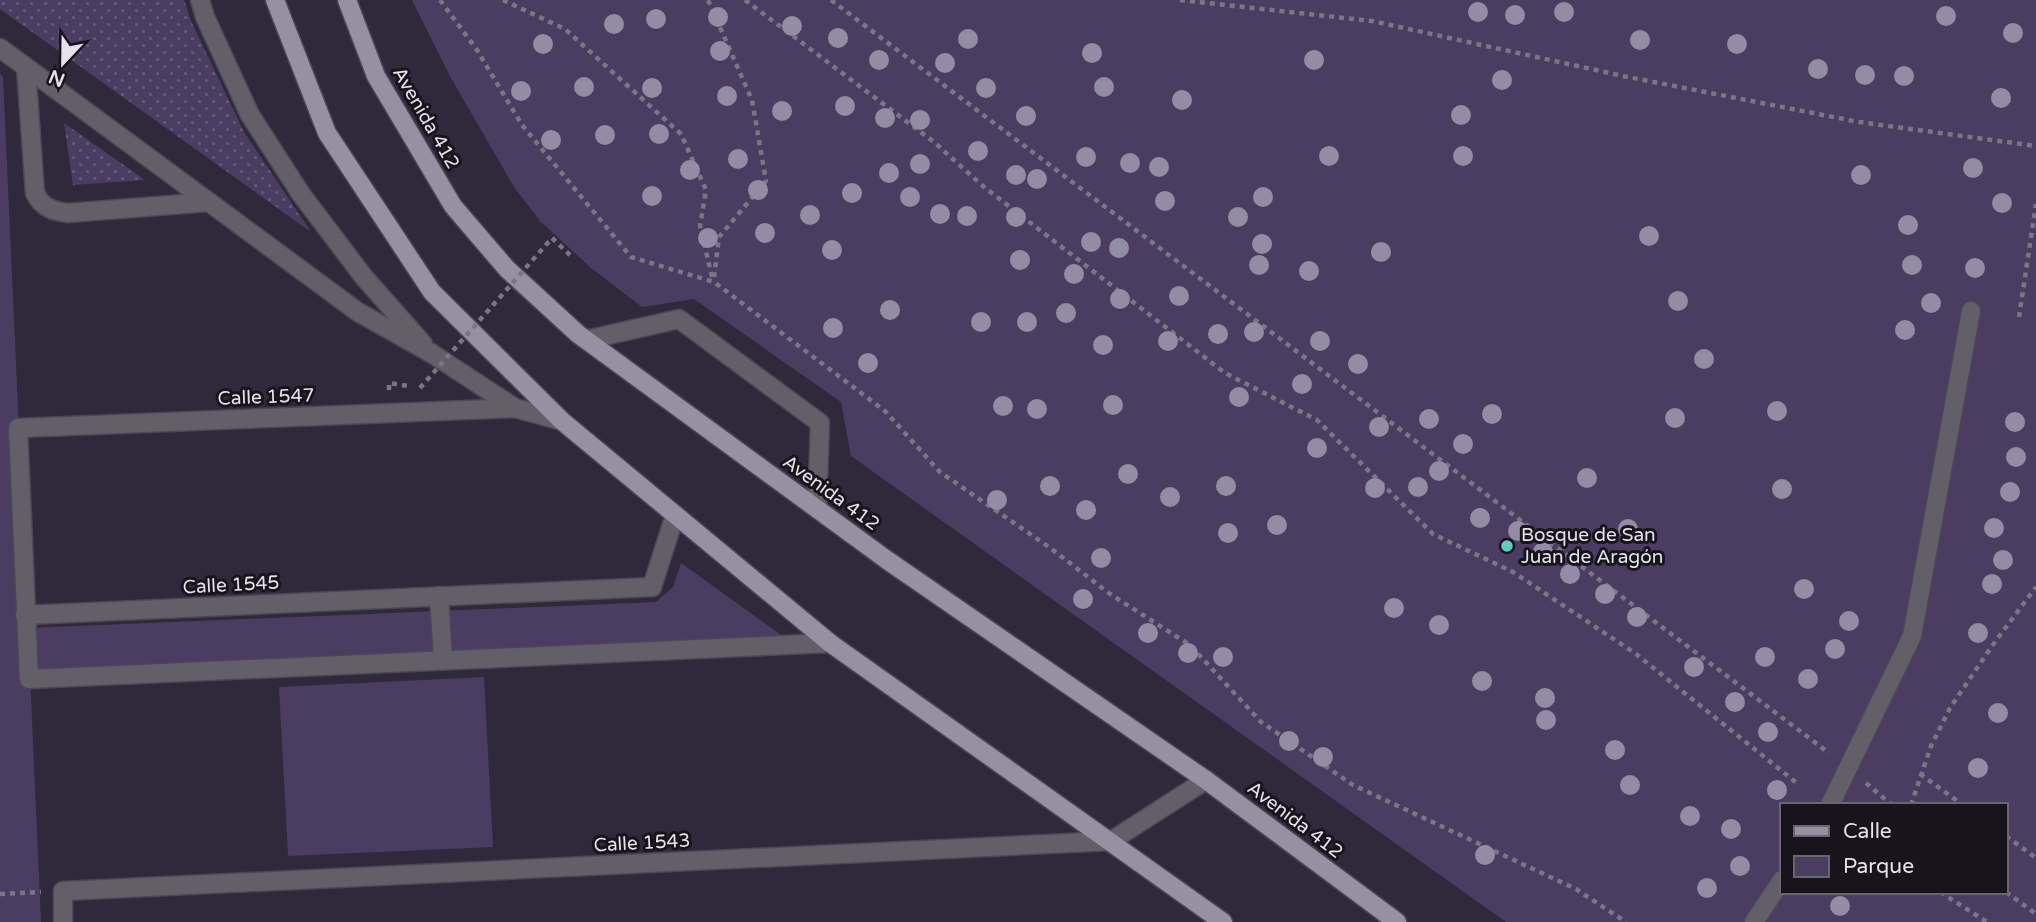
<svg xmlns="http://www.w3.org/2000/svg" width="2036" height="922" viewBox="0 0 2036 922" font-family="'Varela Round',sans-serif">
<defs>
<pattern id="grass-dots" width="8" height="8" patternUnits="userSpaceOnUse" patternTransform="scale(1.75)"><rect width="8" height="8" fill="#4b3d61"/><path d="M2 2h.1M6 6h.1" fill="none" stroke="#655978" stroke-width="1.8" stroke-linecap="round"/></pattern>
</defs>
<rect width="100%" height="100%" fill="#30293b"/>
<g fill="url(#grass-dots)">
<polygon points="0,0 184,0 191,21 244,132 311,232 0,9"/>
<polygon points="64,123 145,180 73,185"/>
</g>
<g fill="#4b3d61" fill-rule="evenodd">
<path d="M412 0H2036V922H1506L851 456 841 402 694 299 642 307 591 268 540 221 514 187 451 78ZM1782 805H2006V892H1782Z"/>
<polygon points="0,74 3,77 28,628 656,602 673,587 681,563 784,637 30,675 41,922 0,922"/>
<polygon points="484,677 493,847 288,856 279,687"/>
</g>
<g fill="none" stroke-linecap="round" stroke-linejoin="round">
<defs>
<g id="service">
<path d="M26 67 35 193C42 208 53 211 68 213L209 202"/>
<polyline points="586,340 679,319 820,423 817,509"/>
<polyline points="1830,805 1912,636 1971,311"/>
<polyline points="1754,922 1782,880"/>
</g>
<g id="minor">
<polyline points="515,408 18,428 29,679 830,643"/>
<polyline points="439,596 443,660"/>
<polyline points="25,615 652,587 675,515"/>
<polyline points="63,922 63,891 1111,841 1206,780"/>
</g>
<g id="tertiary">
<polyline points="200,0 205,17 250,115 301,194 363,276 423,344"/>
<polyline points="0,48 358,312 431,353 515,408 562,421"/>
</g>
<g id="primary">
<polyline points="275,0 327,133 432,292 562,421 830,643 1223,922"/>
<polyline points="347,0 376,76 453,206 507,269 578,334 887,560 1206,780 1397,922"/>
</g>
</defs>
<use href="#service" stroke="#4d4657" stroke-width="21"/>
<use href="#minor" stroke="#4d4657" stroke-width="21"/>
<use href="#tertiary" stroke="#4d4657" stroke-width="21"/>
<use href="#primary" stroke="#4d4657" stroke-width="21"/>
<g stroke="#7b7585" stroke-width="4.5" stroke-dasharray="5 5" stroke-linecap="butt">
<polyline points="440,0 477,50 522,125 631,257 714,282 885,411 940,472 1049,547 1110,594 1190,645 1261,722 1353,785 1576,889 1626,922"/>
<polyline points="503,0 565,29 681,134 706,190 700,226 713,281"/>
<polyline points="708,0 752,100 766,181 719,237 714,278"/>
<polyline points="745,0 934,142 984,187 1225,373 1317,420 1433,534 1513,572 1636,654 1798,784"/>
<polyline points="831,0 1829,753"/>
<polyline points="1180,0 1372,21 1623,76 1859,122 2036,146"/>
<polyline points="552,238 570,255"/>
<polyline points="2019,317 2036,204"/>
<polyline points="389,390 389,383 409,386"/>
<polyline points="1920,774 1963,805"/>
<polyline points="1866,783 1892,805"/>
<polyline points="1911,805 1931,746 1950,708 1992,646 2036,587"/>
<polyline points="2006,836 2036,858"/>
<polyline points="1940,892 1987,922"/>
<polyline points="2006,892 2036,914"/>
<polyline points="0,894 41,892"/>
</g>
<use href="#service" stroke="#625f68" stroke-width="18"/>
<use href="#minor" stroke="#625f68" stroke-width="18"/>
<use href="#tertiary" stroke="#625f68" stroke-width="18"/>
<use href="#primary" stroke="#9690a3" stroke-width="18"/>
<polyline stroke="#7b7585" stroke-width="4.5" stroke-dasharray="5 5" stroke-linecap="butt" points="420,388 552,238"/>
</g>
<g fill="#948ba5">
<circle cx="1478" cy="12" r="10"/>
<circle cx="1564" cy="12" r="10"/>
<circle cx="1515" cy="15" r="10"/>
<circle cx="1946" cy="16" r="10"/>
<circle cx="718" cy="17" r="10"/>
<circle cx="656" cy="19" r="10"/>
<circle cx="614" cy="24" r="10"/>
<circle cx="792" cy="26" r="10"/>
<circle cx="2013" cy="33" r="10"/>
<circle cx="838" cy="38" r="10"/>
<circle cx="968" cy="39" r="10"/>
<circle cx="1640" cy="40" r="10"/>
<circle cx="543" cy="44" r="10"/>
<circle cx="1737" cy="44" r="10"/>
<circle cx="720" cy="51" r="10"/>
<circle cx="1092" cy="53" r="10"/>
<circle cx="879" cy="60" r="10"/>
<circle cx="1314" cy="60" r="10"/>
<circle cx="945" cy="63" r="10"/>
<circle cx="1818" cy="69" r="10"/>
<circle cx="1865" cy="75" r="10"/>
<circle cx="1904" cy="76" r="10"/>
<circle cx="1502" cy="80" r="10"/>
<circle cx="584" cy="87" r="10"/>
<circle cx="1104" cy="87" r="10"/>
<circle cx="652" cy="88" r="10"/>
<circle cx="986" cy="88" r="10"/>
<circle cx="521" cy="91" r="10"/>
<circle cx="727" cy="96" r="10"/>
<circle cx="2001" cy="98" r="10"/>
<circle cx="1182" cy="100" r="10"/>
<circle cx="845" cy="106" r="10"/>
<circle cx="782" cy="111" r="10"/>
<circle cx="1461" cy="115" r="10"/>
<circle cx="1026" cy="116" r="10"/>
<circle cx="885" cy="118" r="10"/>
<circle cx="920" cy="120" r="10"/>
<circle cx="659" cy="134" r="10"/>
<circle cx="605" cy="135" r="10"/>
<circle cx="551" cy="140" r="10"/>
<circle cx="978" cy="151" r="10"/>
<circle cx="1329" cy="156" r="10"/>
<circle cx="1463" cy="156" r="10"/>
<circle cx="1086" cy="157" r="10"/>
<circle cx="738" cy="159" r="10"/>
<circle cx="1130" cy="163" r="10"/>
<circle cx="920" cy="164" r="10"/>
<circle cx="1159" cy="167" r="10"/>
<circle cx="1973" cy="168" r="10"/>
<circle cx="690" cy="170" r="10"/>
<circle cx="889" cy="173" r="10"/>
<circle cx="1016" cy="175" r="10"/>
<circle cx="1861" cy="175" r="10"/>
<circle cx="1037" cy="179" r="10"/>
<circle cx="758" cy="190" r="10"/>
<circle cx="852" cy="193" r="10"/>
<circle cx="652" cy="196" r="10"/>
<circle cx="910" cy="197" r="10"/>
<circle cx="1263" cy="197" r="10"/>
<circle cx="1165" cy="201" r="10"/>
<circle cx="2002" cy="203" r="10"/>
<circle cx="940" cy="214" r="10"/>
<circle cx="810" cy="215" r="10"/>
<circle cx="967" cy="216" r="10"/>
<circle cx="1016" cy="217" r="10"/>
<circle cx="1238" cy="217" r="10"/>
<circle cx="1908" cy="225" r="10"/>
<circle cx="765" cy="233" r="10"/>
<circle cx="1649" cy="236" r="10"/>
<circle cx="708" cy="238" r="10"/>
<circle cx="1091" cy="242" r="10"/>
<circle cx="1262" cy="244" r="10"/>
<circle cx="1119" cy="248" r="10"/>
<circle cx="832" cy="250" r="10"/>
<circle cx="1381" cy="252" r="10"/>
<circle cx="1020" cy="260" r="10"/>
<circle cx="1259" cy="265" r="10"/>
<circle cx="1912" cy="265" r="10"/>
<circle cx="1975" cy="268" r="10"/>
<circle cx="1309" cy="271" r="10"/>
<circle cx="1074" cy="274" r="10"/>
<circle cx="1179" cy="296" r="10"/>
<circle cx="1120" cy="299" r="10"/>
<circle cx="1678" cy="301" r="10"/>
<circle cx="1931" cy="303" r="10"/>
<circle cx="890" cy="310" r="10"/>
<circle cx="1066" cy="313" r="10"/>
<circle cx="981" cy="322" r="10"/>
<circle cx="1027" cy="322" r="10"/>
<circle cx="833" cy="328" r="10"/>
<circle cx="1905" cy="330" r="10"/>
<circle cx="1254" cy="332" r="10"/>
<circle cx="1218" cy="334" r="10"/>
<circle cx="1168" cy="341" r="10"/>
<circle cx="1320" cy="341" r="10"/>
<circle cx="1103" cy="345" r="10"/>
<circle cx="1704" cy="359" r="10"/>
<circle cx="868" cy="363" r="10"/>
<circle cx="1358" cy="364" r="10"/>
<circle cx="1302" cy="384" r="10"/>
<circle cx="1239" cy="397" r="10"/>
<circle cx="1113" cy="405" r="10"/>
<circle cx="1003" cy="406" r="10"/>
<circle cx="1037" cy="409" r="10"/>
<circle cx="1777" cy="411" r="10"/>
<circle cx="1492" cy="414" r="10"/>
<circle cx="1675" cy="418" r="10"/>
<circle cx="1429" cy="419" r="10"/>
<circle cx="2015" cy="422" r="10"/>
<circle cx="1379" cy="427" r="10"/>
<circle cx="1463" cy="444" r="10"/>
<circle cx="1317" cy="448" r="10"/>
<circle cx="2016" cy="457" r="10"/>
<circle cx="1439" cy="471" r="10"/>
<circle cx="1128" cy="474" r="10"/>
<circle cx="1587" cy="478" r="10"/>
<circle cx="1050" cy="486" r="10"/>
<circle cx="1226" cy="486" r="10"/>
<circle cx="1418" cy="487" r="10"/>
<circle cx="1375" cy="488" r="10"/>
<circle cx="1782" cy="489" r="10"/>
<circle cx="2010" cy="492" r="10"/>
<circle cx="1170" cy="497" r="10"/>
<circle cx="997" cy="500" r="10"/>
<circle cx="1086" cy="510" r="10"/>
<circle cx="1480" cy="518" r="10"/>
<circle cx="1277" cy="525" r="10"/>
<circle cx="1994" cy="528" r="10"/>
<circle cx="1628" cy="529" r="10"/>
<circle cx="1518" cy="531" r="10"/>
<circle cx="1228" cy="533" r="10"/>
<circle cx="1543" cy="552" r="10"/>
<circle cx="1101" cy="558" r="10"/>
<circle cx="2003" cy="560" r="10"/>
<circle cx="1570" cy="574" r="10"/>
<circle cx="1992" cy="584" r="10"/>
<circle cx="1804" cy="589" r="10"/>
<circle cx="1605" cy="594" r="10"/>
<circle cx="1083" cy="599" r="10"/>
<circle cx="1394" cy="608" r="10"/>
<circle cx="1637" cy="617" r="10"/>
<circle cx="1849" cy="621" r="10"/>
<circle cx="1439" cy="625" r="10"/>
<circle cx="1148" cy="633" r="10"/>
<circle cx="1978" cy="633" r="10"/>
<circle cx="1835" cy="649" r="10"/>
<circle cx="1188" cy="653" r="10"/>
<circle cx="1223" cy="657" r="10"/>
<circle cx="1765" cy="657" r="10"/>
<circle cx="1694" cy="667" r="10"/>
<circle cx="1808" cy="679" r="10"/>
<circle cx="1482" cy="681" r="10"/>
<circle cx="1545" cy="698" r="10"/>
<circle cx="1735" cy="702" r="10"/>
<circle cx="1998" cy="713" r="10"/>
<circle cx="1546" cy="720" r="10"/>
<circle cx="1768" cy="732" r="10"/>
<circle cx="1289" cy="741" r="10"/>
<circle cx="1615" cy="750" r="10"/>
<circle cx="1323" cy="757" r="10"/>
<circle cx="1978" cy="768" r="10"/>
<circle cx="1630" cy="785" r="10"/>
<circle cx="1777" cy="790" r="10"/>
<circle cx="1690" cy="816" r="10"/>
<circle cx="1731" cy="829" r="10"/>
<circle cx="1485" cy="855" r="10"/>
<circle cx="1740" cy="866" r="10"/>
<circle cx="1707" cy="888" r="10"/>
<circle cx="1840" cy="906" r="10"/>
</g>
<circle fill="#5ccebb" stroke="#17141c" stroke-width="2.5" cx="1507" cy="546" r="7"/>
<g text-anchor="middle" dominant-baseline="central" stroke-width="6" stroke-linejoin="round" paint-order="stroke">
<g font-size="19" fill="#e5e1ed" stroke="#17141c">
<text transform="translate(426 118) rotate(60)">Avenida 412</text>
<text transform="translate(266 397) rotate(-2)">Calle 1547</text>
<text transform="translate(831 493) rotate(36)">Avenida 412</text>
<text transform="translate(231 585) rotate(-3)">Calle 1545</text>
<text transform="translate(1295 820) rotate(37)">Avenida 412</text>
<text transform="translate(642 843) rotate(-3)">Calle 1543</text>
</g>
<g font-size="19" fill="#e5e1ed" stroke="#17141c" text-anchor="start">
<text x="1521" y="535">Bosque de San<tspan x="1521" dy="22">Juan de Aragón</tspan></text>
</g>
</g>
<rect x="1780" y="803" width="228" height="91" fill="#17141c" stroke="#696670" stroke-width="2"/>
<rect x="1794" y="826" width="35" height="10" fill="#9690a3" stroke="#696670" stroke-width="2"/>
<text x="1843" y="838" font-size="21" fill="#e5e1ed">Calle</text>
<rect x="1794" y="856" width="35" height="21" fill="#4b3d61" stroke="#696670" stroke-width="2"/>
<text x="1843" y="873" font-size="21" fill="#e5e1ed">Parque</text>
<g transform="translate(63 63) rotate(202)" stroke="#17141c" stroke-width="5" paint-order="stroke">
<path d="M0-5L12 26L0 18L-12 26Z" fill="#e5e1ed"/>
<text y="-10" font-size="19" font-weight="bold" text-anchor="middle" fill="#e5e1ed">N</text>
</g>
</svg>
